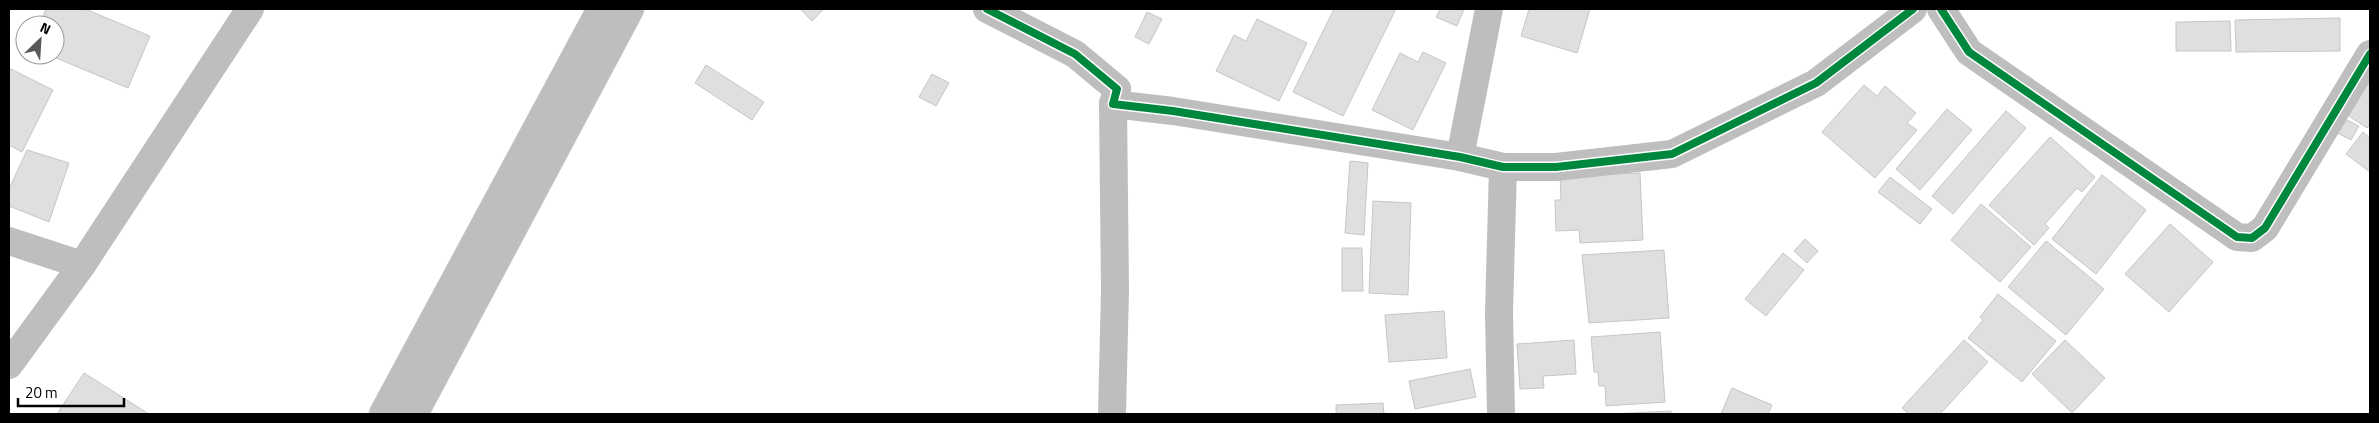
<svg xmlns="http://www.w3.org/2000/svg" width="2379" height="423" viewBox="0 0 2379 423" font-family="'Titillium Web',sans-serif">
<rect width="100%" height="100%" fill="#fff"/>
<g fill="#dfdfdf" stroke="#c6c6c6">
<polygon points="46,9 85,9 150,36 128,88 49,55 55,55 55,25 40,25"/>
<polygon points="800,9 824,9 812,21"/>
<polygon points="1334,9 1396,9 1343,116 1293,92"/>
<polygon points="1440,9 1464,9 1457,26 1436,17"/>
<polygon points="1529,9 1590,9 1577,53 1521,36"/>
<polygon points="1147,12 1162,19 1149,44 1135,37"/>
<polygon points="2340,18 2340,51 2236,52 2235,20"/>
<polygon points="1257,19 1307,43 1279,101 1216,71 1234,35 1246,41"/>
<polygon points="2230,21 2231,51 2176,51 2176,22"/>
<polygon points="1423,52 1446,63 1413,130 1372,110 1400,53 1418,62"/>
<polygon points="706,65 764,102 752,120 695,83"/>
<polygon points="9,68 53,90 22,152 9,145"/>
<polygon points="932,74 949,83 936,106 919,97"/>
<polygon points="2370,80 2370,124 2367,128 2346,114"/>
<polygon points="1864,85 1877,96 1885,86 1916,113 1907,123 1917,130 1875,178 1822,132"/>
<polygon points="1947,109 1972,130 1920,190 1896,169"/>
<polygon points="2006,111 2026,128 1953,214 1932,196"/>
<polygon points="2337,115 2359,126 2351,140 2330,129"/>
<polygon points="2363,132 2370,138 2370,172 2346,154"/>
<polygon points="2050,137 2095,177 2082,192 2077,188 2045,224 2049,228 2034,245 1989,205"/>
<polygon points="27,150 69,163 49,222 9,206 9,189"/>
<polygon points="1350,161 1368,163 1364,235 1345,233"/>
<polygon points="1640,173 1643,240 1580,243 1579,230 1556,231 1555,200 1561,200 1560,176"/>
<polygon points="2102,175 2146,210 2096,274 2052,239"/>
<polygon points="1890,177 1932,209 1920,224 1878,192"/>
<polygon points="1373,201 1411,203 1408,295 1369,293"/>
<polygon points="1981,204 2031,247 2000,282 1951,240"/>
<polygon points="2170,224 2213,262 2169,312 2125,274"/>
<polygon points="1805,239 1818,251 1807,263 1794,251"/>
<polygon points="2046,241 2104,289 2066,335 2008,287"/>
<polygon points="1342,248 1362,248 1363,291 1342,291"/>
<polygon points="1664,250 1669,318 1589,323 1582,255"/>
<polygon points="1783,253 1804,270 1766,316 1745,299"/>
<polygon points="1998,294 2056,341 2022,382 1968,338 1983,320 1980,317"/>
<polygon points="1444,311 1447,358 1389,362 1385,315"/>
<polygon points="1660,332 1665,402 1606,406 1605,386 1599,386 1598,372 1594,372 1591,337"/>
<polygon points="1574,340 1576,374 1543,376 1544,388 1520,389 1517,344"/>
<polygon points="1964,340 1988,362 1940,414 1909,414 1902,408"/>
<polygon points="2065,340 2105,378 2072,413 2032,374"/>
<polygon points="1470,369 1476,397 1415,409 1409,381"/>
<polygon points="84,373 149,414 57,414"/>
<polygon points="1732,388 1772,405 1768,414 1721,414"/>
<polygon points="1383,403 1384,414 1336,414 1336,405"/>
<polygon points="1671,411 1671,414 1611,414"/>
</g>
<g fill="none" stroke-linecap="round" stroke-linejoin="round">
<defs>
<g id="primary">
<polyline points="383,414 601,9"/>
<polyline points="414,414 630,9"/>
</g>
</defs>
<use href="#primary" stroke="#dbdbdb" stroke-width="29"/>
<g stroke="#bebebe" stroke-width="28">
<polyline points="987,9 1075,54 1117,89 1113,104 1173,111 1460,157 1503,167 1556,167 1672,154 1816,83 1913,9"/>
<polyline points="1941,9 1969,52 2237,237 2252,238 2265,228 2370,54"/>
<polyline points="1460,157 1489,9"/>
<polyline points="9,241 82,265"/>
<polyline points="9,365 82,265 250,9"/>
<polyline points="1112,414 1115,290 1113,104"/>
<polyline points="1501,414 1499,312 1503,167"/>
</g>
<use href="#primary" stroke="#bebebe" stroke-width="28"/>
<defs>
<g id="cycleway">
<polyline points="987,9 1075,54 1117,89 1113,104 1173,111 1460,157 1503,167 1556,167 1672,154 1816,83 1913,9"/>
<polyline points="1941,9 1969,52 2237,237 2252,238 2265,228 2370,54"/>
</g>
</defs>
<use href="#cycleway" stroke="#fff" stroke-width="11"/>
<use href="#cycleway" stroke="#00873e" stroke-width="8"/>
</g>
<rect width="2379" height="423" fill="none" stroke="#000000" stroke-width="20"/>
<g transform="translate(40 40) rotate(25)"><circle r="24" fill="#ffffff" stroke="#999999"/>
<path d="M0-4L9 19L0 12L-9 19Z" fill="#595959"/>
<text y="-8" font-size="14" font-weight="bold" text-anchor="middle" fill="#000000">N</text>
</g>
<path d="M18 398v8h106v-8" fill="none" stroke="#000000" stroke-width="2.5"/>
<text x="25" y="398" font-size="15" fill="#000000" stroke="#ffffff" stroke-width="4" paint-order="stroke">20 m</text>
</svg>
